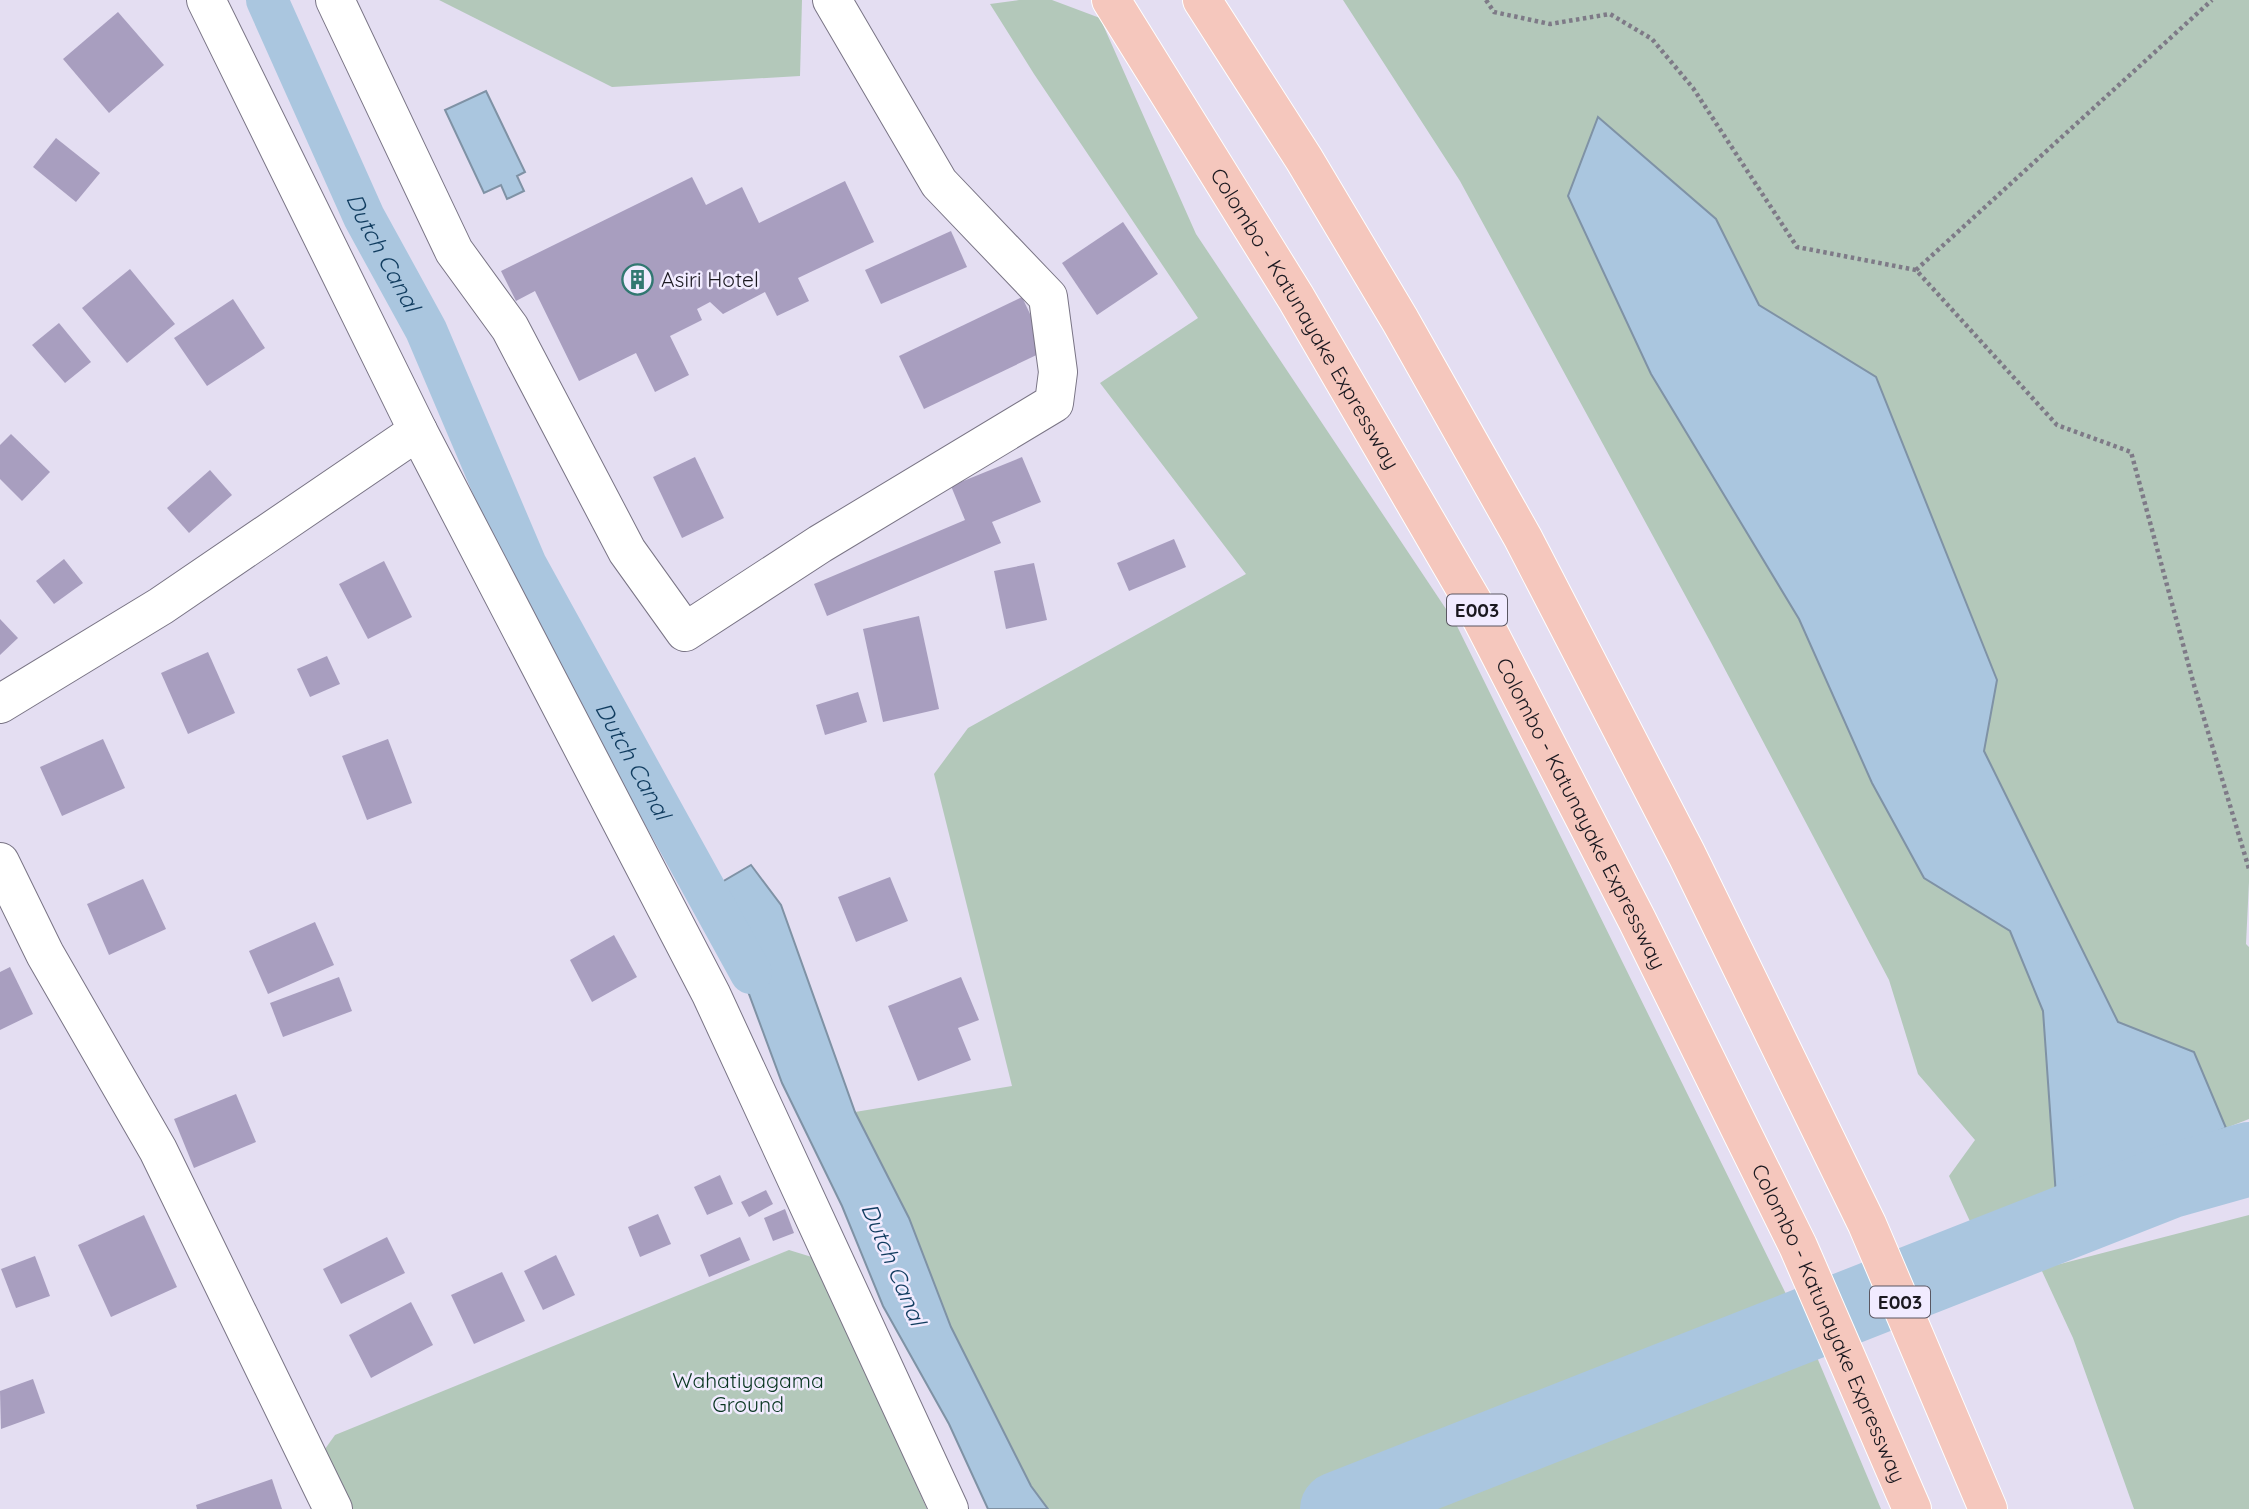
<svg xmlns="http://www.w3.org/2000/svg" width="2249" height="1509" viewBox="0 0 2249 1509" font-family="Quicksand,sans-serif">
<rect width="100%" height="100%" fill="#e4def2"/>
<g fill="#b3c8ba">
<polygon points="439,0 802,0 800,76 612,87"/>
<polygon points="1019,0 1052,0 1100,18 1196,234 1456,624 1816,1355 1881,1509 1048,1509 1031,1486 951,1327 909,1218 855,1112 1012,1086 934,774 968,728 1246,574 1100,383 1198,318 1034,74 990,4"/>
<polygon points="1343,0 2249,0 2249,882 2246,944 2249,947 2249,1119 2226,1128 2194,1052 2118,1022 1984,751 1997,679 1876,377 1759,305 1716,219 1799,619 1872,783 1924,878 2010,931 2043,1010 2056,1196 1974,1230 1949,1176 1975,1140 1918,1074 1889,980 1710,641 1460,181"/>
<polygon points="2249,1215 2249,1509 2134,1509 2073,1338 2041,1269"/>
<polygon points="789,1250 815,1258 927,1509 351,1509 333,1472 325,1449 335,1435"/>
</g>
<g fill="#aac6df" stroke="#7f92a5" stroke-width="2">
<polygon points="486,91 525,172 517,176 524,191 507,199 501,185 484,193 445,110"/>
<polygon points="1598,117 1716,219 1759,305 1876,377 1997,680 1984,751 2118,1022 2194,1052 2226,1128 2056,1196 2043,1011 2010,931 1924,878 1872,783 1799,619 1651,374 1568,196"/>
<polygon points="751,865 781,905 855,1112 909,1218 951,1327 1031,1486 1048,1509 988,1509 949,1424 883,1306 842,1206 782,1083 710,889"/>
</g>
<g fill="none" stroke-linecap="round" stroke-linejoin="round">
<path stroke="#aac6df" stroke-width="42" id="s1" d="M267 0 364 217 426 330 526 565 751 973"/>
<polyline stroke="#aac6df" stroke-width="74" points="1337,1509 2168,1182 2249,1159"/>
</g>
<g fill="#a89ebf">
<polygon points="118,12 164,65 109,113 63,59"/>
<polygon points="56,138 100,173 76,202 33,167"/>
<polygon points="692,177 706,205 742,187 759,223 845,181 874,242 798,278 809,301 777,316 765,292 723,314 710,302 697,309 702,320 670,336 689,375 655,392 636,353 579,381 535,291 516,301 501,271"/>
<polygon points="1123,222 1158,274 1097,315 1062,263"/>
<polygon points="951,231 967,267 881,304 865,270"/>
<polygon points="130,269 175,324 127,363 82,308"/>
<polygon points="1022,297 1047,350 924,409 899,356"/>
<polygon points="233,299 265,348 207,386 174,338"/>
<polygon points="59,323 91,362 65,383 32,345"/>
<polygon points="11,434 50,472 22,501 0,479 0,445"/>
<polygon points="695,457 724,518 682,538 653,477"/>
<polygon points="1022,457 1041,502 992,522 1001,543 827,616 814,584 965,520 951,486"/>
<polygon points="210,470 232,495 189,533 167,508"/>
<polygon points="1174,539 1186,567 1129,591 1117,563"/>
<polygon points="64,559 83,583 54,604 36,581"/>
<polygon points="384,561 412,617 368,639 339,584"/>
<polygon points="1034,563 1047,620 1006,629 994,571"/>
<polygon points="919,616 939,709 883,722 863,629"/>
<polygon points="0,619 18,638 0,655"/>
<polygon points="208,652 235,713 188,734 161,673"/>
<polygon points="327,656 340,684 310,697 297,669"/>
<polygon points="858,692 867,722 825,735 816,705"/>
<polygon points="103,739 125,788 62,816 40,767"/>
<polygon points="388,739 412,803 367,820 342,756"/>
<polygon points="890,877 908,921 856,942 838,897"/>
<polygon points="143,879 166,929 109,955 87,904"/>
<polygon points="315,922 334,965 268,994 249,951"/>
<polygon points="614,935 637,977 592,1002 570,960"/>
<polygon points="10,967 33,1014 0,1030 0,972"/>
<polygon points="339,977 352,1011 283,1037 270,1003"/>
<polygon points="961,977 979,1020 958,1028 971,1060 918,1081 888,1006"/>
<polygon points="236,1094 256,1142 194,1168 174,1119"/>
<polygon points="720,1175 733,1204 707,1215 694,1187"/>
<polygon points="766,1190 773,1204 749,1217 741,1202"/>
<polygon points="785,1209 794,1233 773,1241 764,1218"/>
<polygon points="658,1214 671,1244 640,1257 628,1227"/>
<polygon points="144,1215 177,1287 111,1317 78,1245"/>
<polygon points="387,1237 405,1273 341,1304 323,1269"/>
<polygon points="740,1237 750,1260 709,1277 700,1255"/>
<polygon points="556,1255 575,1295 543,1310 524,1271"/>
<polygon points="35,1256 50,1296 16,1308 1,1269"/>
<polygon points="502,1272 525,1321 474,1344 451,1295"/>
<polygon points="411,1302 433,1345 371,1378 349,1335"/>
<polygon points="33,1379 45,1413 1,1429 0,1391"/>
<polygon points="272,1479 282,1509 197,1509 196,1505"/>
</g>
<g fill="none" stroke-linecap="round" stroke-linejoin="round">
<defs>
<g id="minor">
<polyline points="206,0 418,431 711,994 949,1509"/>
<polyline points="335,0 454,251 510,328 627,551 685,632 820,544 1054,403 1058,372 1048,297 939,183 832,0"/>
<polyline points="0,704 161,606 418,431"/>
<polyline points="0,862 45,954 158,1150 333,1509"/>
</g>
<g id="highway">
<path id="s2" d="M1111 0 1296 298 1473 602 1637 920 1798 1246 1912 1509"/>
<polyline points="1202,0 1304,159 1400,320 1523,538 1687,855 1867,1224 1988,1509"/>
</g>
</defs>
<use href="#minor" stroke="#797485" stroke-width="40"/>
<use href="#highway" stroke="#fff" stroke-width="40"/>
<g stroke="#7e7a87" stroke-width="4.5" stroke-dasharray="3.5 3.5" stroke-linecap="butt">
<polyline points="1486,0 1494,12 1550,24 1610,14 1652,39 1693,88 1797,247 1916,270 2057,425 2131,452 2194,685 2249,869"/>
<polyline points="1916,270 2212,0"/>
</g>
<use href="#minor" stroke="#fff" stroke-width="38"/>
<use href="#highway" stroke="#f5c7bd" stroke-width="38"/>
</g>
<defs>
<symbol id="building-ring" viewBox="-11 -11 22 22"><circle r="9.5" fill="#f1ebff" stroke="#317871" stroke-width="1.5"/><path d="M-4-6H4V6H1V3H-1V6H-4ZM-2.5-4.3h1.7v1.8h-1.7ZM.8-4.3h1.7v1.8H.8ZM-2.5-1h1.7V.8h-1.7ZM.8-1h1.7V.8H.8Z" fill="#317871"/></symbol>
</defs>
<g fill-rule="evenodd">
<use href="#building-ring" x="620" y="262" width="35" height="35"/>
</g>
<g text-anchor="middle" dominant-baseline="central" stroke-width="5" stroke-linejoin="round" paint-order="stroke">
<g fill="#f1ebff" stroke="#5a5762" stroke-width="2">
<rect x="1447" y="594.5" width="60" height="31" rx="5"/>
<rect x="1870" y="1286.5" width="60" height="31" rx="5"/>
</g>
<g font-size="19" font-weight="bold" fill="#1a181f">
<text x="1477" y="610">E003</text>
<text x="1900" y="1302">E003</text>
</g>
<g font-size="21" fill="#1a181f" stroke="#f1ebff" text-anchor="start">
<text x="661" y="279">Asiri Hotel</text>
</g>
<g font-size="21" fill="#1a181f" stroke="#f1ebff">
<text stroke="none"><textPath href="#s2" startOffset="373">Colombo - Katunayake Expressway</textPath></text>
<text stroke="none"><textPath href="#s2" startOffset="940">Colombo - Katunayake Expressway</textPath></text>
<text stroke="none"><textPath href="#s2" startOffset="1507">Colombo - Katunayake Expressway</textPath></text>
</g>
<g font-size="21" fill="#083520" stroke="#f1ebff">
<text x="748" y="1380">Wahatiyagama<tspan x="748" dy="24">Ground</tspan></text>
</g>
<g font-size="23" font-style="italic" fill="#103c5f" stroke="#f1ebff">
<text stroke="none"><textPath href="#s1" startOffset="278">Dutch Canal</textPath></text>
<text stroke="none"><textPath href="#s1" startOffset="845">Dutch Canal</textPath></text>
<text transform="translate(894 1264) rotate(67)">Dutch Canal</text>
</g>
</g>
</svg>
